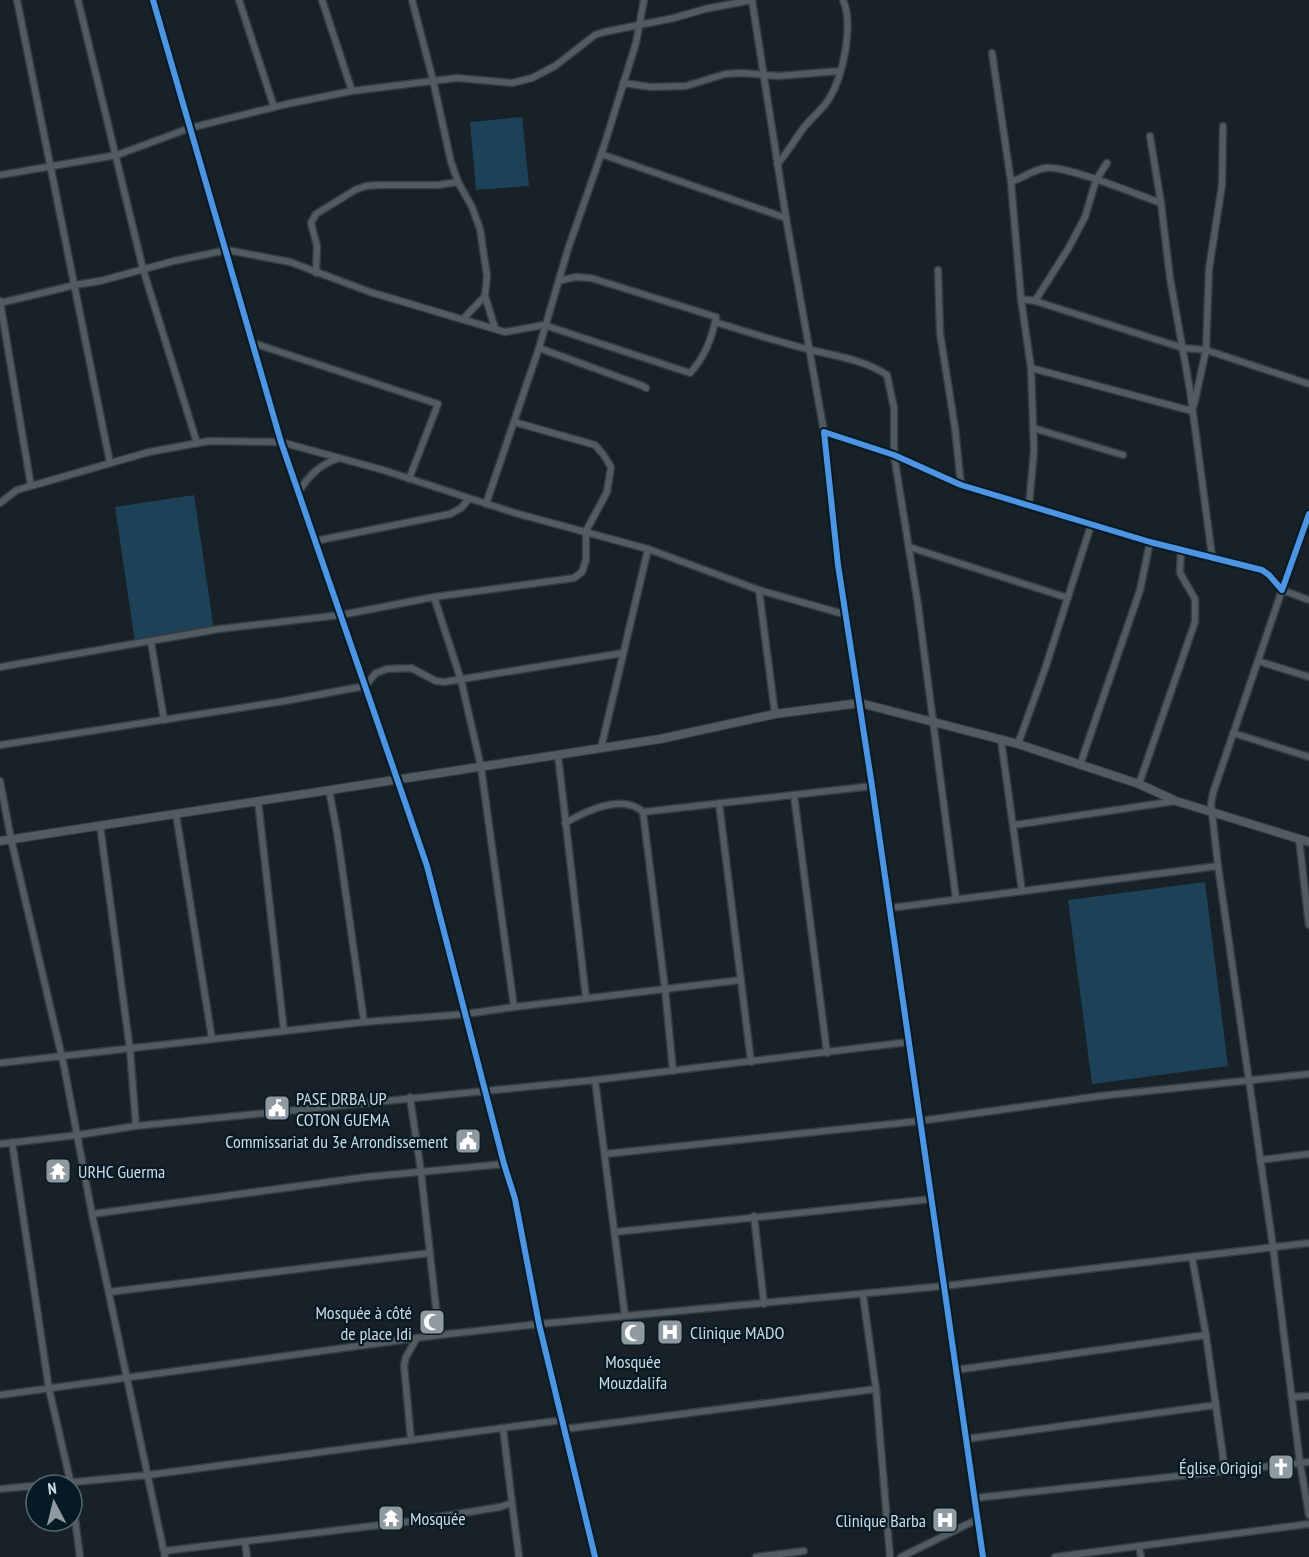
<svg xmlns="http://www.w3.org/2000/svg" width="1309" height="1557" viewBox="0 0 1309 1557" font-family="'PT Sans Narrow',sans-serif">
<rect width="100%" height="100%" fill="#172127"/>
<g fill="#1d4257">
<polygon points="522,117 529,186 476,190 470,122"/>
<polygon points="194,495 214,630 135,642 115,507"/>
<polygon points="1205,882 1228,1066 1092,1084 1068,900"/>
</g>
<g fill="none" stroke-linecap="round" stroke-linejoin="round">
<defs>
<g id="minor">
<polyline points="17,0 110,463"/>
<polyline points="78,0 143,269 197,443"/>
<polyline points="153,0 281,442 427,866 504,1164 515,1199 539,1324 595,1557"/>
<polyline points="239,0 274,107"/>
<polyline points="322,0 352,91"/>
<polyline points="412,0 433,80 451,162 458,182 472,207 480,229 487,276 485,296 495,328"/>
<polyline points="752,0 786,218 824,432"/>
<polyline points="992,53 1011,182 1021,299 1031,368 1034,450 1029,506"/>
<polyline points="623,83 651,87 686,86 725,74 742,73 778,76 840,71"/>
<polyline points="1150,136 1161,203 1170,278 1190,390 1212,556"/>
<polyline points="601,154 786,218"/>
<path d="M777 164C787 154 793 142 802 130 810 119 822 110 829 99 843 76 854 25 843 0"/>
<polyline points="0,175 117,155 190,128 287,104 352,91 457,78 512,83 532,78 555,66 595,35 604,32 674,18 705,9 752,0"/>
<path d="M1011 182C1022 178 1033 170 1045 168 1066 165 1138 195 1161 203"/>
<polyline points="938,270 940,333 955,428 961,485"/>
<polyline points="316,273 317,246 311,223 316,214 355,190 366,186 380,185 438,185 458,182"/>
<polyline points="1021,299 1035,301 1183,348 1206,350 1309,384"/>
<polyline points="0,301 31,486"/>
<polyline points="1035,301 1068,249 1085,217 1096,180 1107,163"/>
<path d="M0 303 75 285 100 281 174 261 227 250 290 262 370 292 505 332 544 325 690 373C705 357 712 339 716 317L591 278 575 277 559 281"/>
<polyline points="463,319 485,296"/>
<path d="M715 322C747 332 779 342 811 350 836 356 865 360 887 375L894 408V455L918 605 956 899"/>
<polyline points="253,343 438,404 409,479"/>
<polyline points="539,348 643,386 646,388"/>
<polyline points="1031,368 1192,411"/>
<polyline points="1194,405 1206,350 1209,269 1222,185 1223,126"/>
<polyline points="1033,428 1123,455"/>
<path d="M298 493C309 475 320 464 340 458"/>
<polyline points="0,503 17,490 149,452 209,441 281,442 383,470 515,513 648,549 759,590 847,615"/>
<polyline points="486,504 539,348 568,249 604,146 636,43 644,0"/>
<polyline points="315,541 450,514 461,508 469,499"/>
<polyline points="909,547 1068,598"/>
<polyline points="759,590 775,714"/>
<polyline points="434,597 461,680 481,767 514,1007"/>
<polyline points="1309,600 1282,590 1213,793 1211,804 1218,866 1273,1247 1300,1463 1309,1515"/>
<polyline points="151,642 164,720"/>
<polyline points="1258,661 1309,677"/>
<polyline points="0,667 219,629 341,615 434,597 574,578 582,572 586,560 586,531 607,492 611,467 603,454 595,445 514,422"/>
<polyline points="1233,733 1309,757"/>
<polyline points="1001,740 1022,891"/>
<polyline points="1018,744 1045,669 1091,525"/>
<polyline points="0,745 285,701 365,686 376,673 387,669 411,668 436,681 444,682 623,653"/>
<polyline points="601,748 648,549"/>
<polyline points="558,755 586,998"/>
<polyline points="1080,765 1140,590 1150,542"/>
<polyline points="0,781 11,839 64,1066 92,1214 165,1557"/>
<polyline points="1139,784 1195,622 1195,599 1180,573 1181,549"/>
<polyline points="329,790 337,832 364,1022"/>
<polyline points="794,795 827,1053"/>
<polyline points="258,801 284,1031"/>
<polyline points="719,803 751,1062"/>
<polyline points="643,812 872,786"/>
<polyline points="176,814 212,1039"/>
<path d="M565 823C586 811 622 793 643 812L665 989 673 1071"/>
<polyline points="100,825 130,1050 136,1126"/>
<polyline points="1014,825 1176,801"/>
<polyline points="1299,839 1309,925"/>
<polyline points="890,908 1218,866"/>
<polyline points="0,1063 364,1022 466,1014 514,1007 741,980"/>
<polyline points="595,1080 625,1316"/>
<polyline points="410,1097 421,1172 439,1335"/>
<polyline points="12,1142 49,1389 71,1484"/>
<polyline points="0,1144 78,1135 136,1126 595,1080 909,1042"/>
<polyline points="605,1154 920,1121 1100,1096 1309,1074"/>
<polyline points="1260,1160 1309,1154"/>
<polyline points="92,1214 366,1177 504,1164"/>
<polyline points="754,1216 764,1304"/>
<polyline points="615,1232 932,1199"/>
<polyline points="1192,1257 1206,1335 1225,1471"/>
<polyline points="109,1292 430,1253"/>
<polyline points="863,1295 876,1389 890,1557"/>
<polyline points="956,1370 1206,1335"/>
<polyline points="0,1395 439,1335 539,1324 944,1286 1309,1243"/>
<polyline points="1292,1397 1309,1396"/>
<polyline points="565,1429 876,1389"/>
<polyline points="966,1439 1216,1405"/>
<polyline points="411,1440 404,1365 406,1357 417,1338"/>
<polyline points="0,1489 148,1475 563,1420"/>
<polyline points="72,1496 80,1557"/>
<polyline points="975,1498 1309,1462"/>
<polyline points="512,1503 519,1557"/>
<polyline points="245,1542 247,1557"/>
<polyline points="1139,1546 1141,1557"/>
<polyline points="164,1551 414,1521 500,1507 512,1503 503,1428"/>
<polyline points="756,1557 804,1551"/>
<polyline points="901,1557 978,1519"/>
<polyline points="983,1557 872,786 838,565 824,432 894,455 961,485 1150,542 1262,570 1269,575 1282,590 1309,514"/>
<polyline points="1055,1557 1309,1524"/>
</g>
<polyline id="tertiary" points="0,841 660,739 775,714 860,703 1018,744 1139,784 1176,801 1309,842"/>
</defs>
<use href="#minor" stroke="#343c42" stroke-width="9"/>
<use href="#tertiary" stroke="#343c42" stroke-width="10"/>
<use href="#minor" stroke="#525b60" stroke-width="6"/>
<use href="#tertiary" stroke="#525b60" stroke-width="8"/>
<defs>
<g id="cycleway">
<polyline points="153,0 281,442 427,866 504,1164 515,1199 539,1324 595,1557"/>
<polyline points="983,1557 872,786 838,565 824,432 894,455 961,485 1150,542 1262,570 1269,575 1282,590 1309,514"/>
</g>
</defs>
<use href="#cycleway" stroke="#061a25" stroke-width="10"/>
<use href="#cycleway" stroke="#4d94e3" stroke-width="6"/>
</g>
<defs>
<symbol id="civic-square" viewBox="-11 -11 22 22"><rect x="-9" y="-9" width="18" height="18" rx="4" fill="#8e99a0" stroke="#061a25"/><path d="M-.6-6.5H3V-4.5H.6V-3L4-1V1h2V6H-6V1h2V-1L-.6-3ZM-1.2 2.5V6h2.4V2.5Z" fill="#fff"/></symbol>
<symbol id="temple-square" viewBox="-11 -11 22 22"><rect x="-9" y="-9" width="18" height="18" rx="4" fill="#8e99a0" stroke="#061a25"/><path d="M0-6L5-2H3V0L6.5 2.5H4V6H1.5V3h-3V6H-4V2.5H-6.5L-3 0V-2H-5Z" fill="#fff"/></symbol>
<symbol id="mosque-square" viewBox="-11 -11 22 22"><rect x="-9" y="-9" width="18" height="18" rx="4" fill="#8e99a0" stroke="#061a25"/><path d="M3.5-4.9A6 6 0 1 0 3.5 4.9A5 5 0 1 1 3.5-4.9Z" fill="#fff"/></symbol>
<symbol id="hospital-square" viewBox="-11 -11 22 22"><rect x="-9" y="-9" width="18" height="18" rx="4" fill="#8e99a0" stroke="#061a25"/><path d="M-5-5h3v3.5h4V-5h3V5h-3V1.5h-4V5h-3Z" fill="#fff"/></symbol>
<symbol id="church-square" viewBox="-11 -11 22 22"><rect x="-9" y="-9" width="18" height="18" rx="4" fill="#8e99a0" stroke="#061a25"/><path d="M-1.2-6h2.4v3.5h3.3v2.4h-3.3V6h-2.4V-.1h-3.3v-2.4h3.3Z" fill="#fff"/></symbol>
</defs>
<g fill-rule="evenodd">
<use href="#civic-square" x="262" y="1093" width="30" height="30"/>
<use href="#civic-square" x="453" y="1126" width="30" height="30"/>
<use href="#temple-square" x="43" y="1156" width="30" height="30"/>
<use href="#mosque-square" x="417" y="1307" width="30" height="30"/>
<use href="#hospital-square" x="655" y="1317" width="30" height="30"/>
<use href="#mosque-square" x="618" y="1318" width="30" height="30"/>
<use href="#church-square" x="1266" y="1452" width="30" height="30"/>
<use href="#temple-square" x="376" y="1503" width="30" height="30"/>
<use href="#hospital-square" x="930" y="1505" width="30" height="30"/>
</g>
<g text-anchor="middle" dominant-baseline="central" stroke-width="4.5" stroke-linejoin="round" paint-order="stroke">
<g font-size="18" fill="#cedae1" stroke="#061a25" text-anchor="start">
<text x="296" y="1098">PASE DRBA UP<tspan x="296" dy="21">COTON GUEMA</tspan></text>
<text x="448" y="1141" text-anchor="end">Commissariat du 3e Arrondissement</text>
<text x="78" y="1171">URHC Guerma</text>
<text x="412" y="1312" text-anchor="end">Mosquée à côté<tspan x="412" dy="21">de place Idi</tspan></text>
<text x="690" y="1332">Clinique MADO</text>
<text x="633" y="1361" text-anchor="middle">Mosquée<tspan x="633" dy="21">Mouzdalifa</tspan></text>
<text x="1262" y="1467" text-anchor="end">Église Origigi</text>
<text x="410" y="1518">Mosquée</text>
<text x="926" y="1520" text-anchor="end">Clinique Barba</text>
</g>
</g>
<g transform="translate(54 1503) rotate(353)"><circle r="28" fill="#061a25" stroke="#566770" stroke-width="1.5"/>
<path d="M0-4.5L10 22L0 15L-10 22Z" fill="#8e99a0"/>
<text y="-9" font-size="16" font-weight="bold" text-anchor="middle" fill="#cedae1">N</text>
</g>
</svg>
